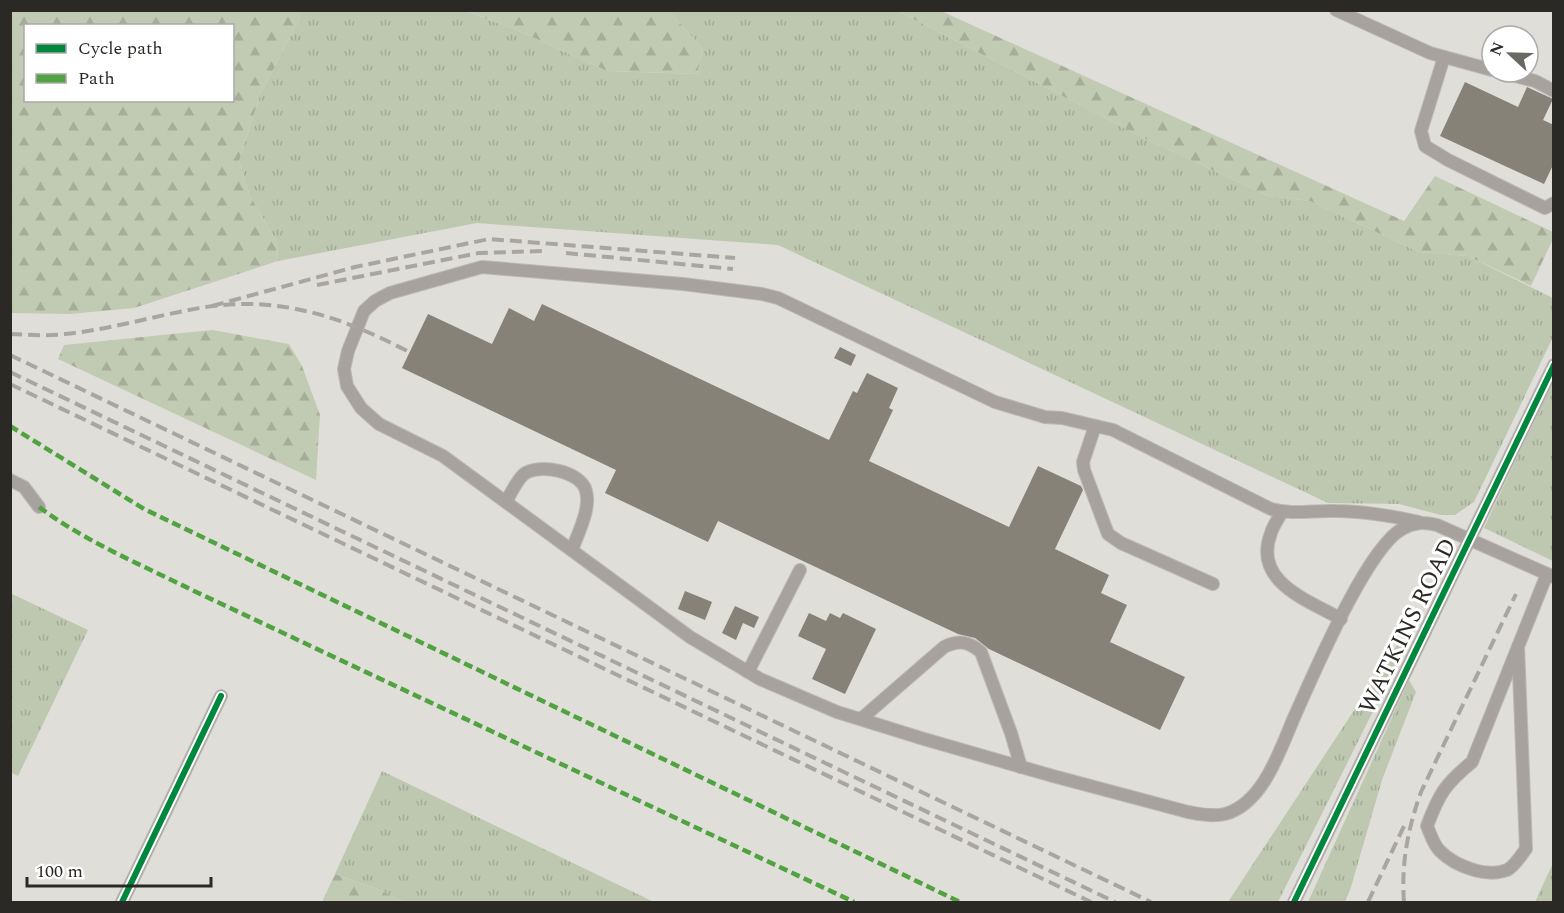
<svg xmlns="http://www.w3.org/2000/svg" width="1564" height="913" viewBox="0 0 1564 913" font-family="Spectral,serif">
<defs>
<pattern id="grass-tufts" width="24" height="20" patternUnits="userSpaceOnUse" patternTransform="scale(1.5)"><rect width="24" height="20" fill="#bec7b0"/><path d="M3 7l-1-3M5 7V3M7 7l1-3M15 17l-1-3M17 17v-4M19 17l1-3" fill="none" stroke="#a3ab97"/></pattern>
<pattern id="forest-firs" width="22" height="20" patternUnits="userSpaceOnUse" patternTransform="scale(1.5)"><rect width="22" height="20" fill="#c1cab3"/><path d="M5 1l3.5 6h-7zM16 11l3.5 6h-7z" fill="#a6ae9a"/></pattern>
</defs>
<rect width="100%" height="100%" fill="#e0ded8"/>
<g fill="url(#grass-tufts)">
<polygon points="300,11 466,11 519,31 607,71 697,74 703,49 669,11 898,11 1142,137 1268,196 1310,201 1419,252 1468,256 1553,298 1553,337 1474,502 1455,515 1441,515 1399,504 1328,503 778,245 477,223 278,261 277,242 250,196 239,161 260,95 300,18"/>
<polygon points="1553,381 1554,561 1553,561 1484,528"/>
<polygon points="10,593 88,630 18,776 10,772"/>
<polygon points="1407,643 1278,902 1228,902 1397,645"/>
<polygon points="1409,680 1416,692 1382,780 1351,887 1345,902 1308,902"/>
<polygon points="382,771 654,902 404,902 380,890 335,874"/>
<polygon points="1553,863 1553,902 1535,902"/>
</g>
<g fill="url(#forest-firs)" fill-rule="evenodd">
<path d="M11 10 300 11V18L260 95 239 161 250 196 277 242 278 261 134 308 70 314 11 313ZM26 26H232V100H26Z"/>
<polygon points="466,11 669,11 703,49 697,74 607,71 519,31"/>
<polygon points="898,11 941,11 1404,221 1435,176 1553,232 1553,239 1531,286 1468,256 1419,252 1310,201 1268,196 1142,137"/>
<polygon points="212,330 289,344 302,366 320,415 316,480 58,359 64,345"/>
<polygon points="335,874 380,890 404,902 322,902"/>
</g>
<g fill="#868278">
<polygon points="1465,82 1518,107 1527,87 1553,99 1543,120 1554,125 1554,163 1544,184 1440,136"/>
<polygon points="542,304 829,440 853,391 857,393 867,373 898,388 889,408 893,410 869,461 1009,527 1038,466 1081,486 1083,490 1055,549 1109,575 1101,593 1127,605 1110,642 1185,677 1160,730 989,649 975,638 958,634 718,521 708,542 605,493 616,470 402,368 428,314 492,344 509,308 534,321"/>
<polygon points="840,347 856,355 851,366 834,358"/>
<polygon points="685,591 712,602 705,620 678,609"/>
<polygon points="735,606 759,617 754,628 743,623 736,640 722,633"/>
<polygon points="809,613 826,621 830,613 840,618 843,613 876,629 845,694 812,679 826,649 798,636"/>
</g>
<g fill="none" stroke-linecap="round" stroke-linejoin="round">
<defs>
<g id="minor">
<polyline points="1336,10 1430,53 1492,70"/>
<polyline points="1444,57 1421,131 1425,146 1448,160 1545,208 1554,203"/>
<polyline points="1500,72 1535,81 1554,91"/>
<polyline points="1095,426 1083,462 1084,470 1108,534 1121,543 1213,584"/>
<polyline points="10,480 24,487 39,507"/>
<path d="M506 502C511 493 517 480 524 474 539 463 581 471 586 491 591 509 578 533 572 550"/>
<path d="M1282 512C1278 519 1273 526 1271 533 1252 582 1308 600 1341 619"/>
<path d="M1419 522C1392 516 1364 511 1336 511 1314 510 1292 515 1271 509L1113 430 1062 418 1045 417 995 402 778 298 762 294 683 284 482 267 390 293 375 301 364 311 348 351 344 369 347 386 361 408 379 424 443 456 690 637 760 679 837 712 924 739 1053 776 1188 812C1200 814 1213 817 1225 814 1265 803 1281 746 1296 713 1314 673 1367 548 1402 529 1414 522 1424 522 1437 525L1554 577"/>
<path d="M1518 646 1526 849C1521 855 1514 867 1507 870 1486 878 1455 866 1440 851 1433 844 1431 835 1427 826 1439 794 1445 784 1472 762L1547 574"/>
<polyline points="748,672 800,570"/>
<path d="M861 719 944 647C959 640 968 641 981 652L1011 733 1021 767"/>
<polyline points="122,902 221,696"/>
<polyline points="1294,902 1554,365"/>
</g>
</defs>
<use href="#minor" stroke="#bbb9b5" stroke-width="14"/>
<use href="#minor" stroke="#a7a29e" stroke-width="12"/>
<g stroke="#a9a6a1" stroke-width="4" stroke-dasharray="12 6" stroke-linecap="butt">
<polyline points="566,253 733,269"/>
<polyline points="317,285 479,253 542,251"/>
<polyline points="212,306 355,267 489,239 735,258"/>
<path d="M10 334C29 335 47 336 65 334 115 329 163 313 213 306 286 297 346 319 409 352"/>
<polyline points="10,355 1151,902"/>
<polyline points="10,372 1115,902"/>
<polyline points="10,384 1091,902"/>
<polyline points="1368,902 1405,824"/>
<path d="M1404 902C1401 864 1408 828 1421 792L1516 594"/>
</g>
<g stroke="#51a342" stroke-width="4.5" stroke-dasharray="9 4.5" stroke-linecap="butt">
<polyline points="10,426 144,509 960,902"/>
<path d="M39 507C86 542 142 565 194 591L854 902"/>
</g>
<defs>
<g id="cycleway">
<polyline points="122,902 221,696"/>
<polyline points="1294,902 1554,365"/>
</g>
</defs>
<use href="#cycleway" stroke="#fff" stroke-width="10"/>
<use href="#cycleway" stroke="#00873e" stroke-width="6"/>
</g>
<g text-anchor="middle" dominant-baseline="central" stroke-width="6" stroke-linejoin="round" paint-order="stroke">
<g font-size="24" fill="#2a2925" stroke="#fff">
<text transform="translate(1408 626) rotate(-64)">WATKINS ROAD</text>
</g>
</g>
<rect width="1564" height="913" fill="none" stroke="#2a2925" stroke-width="24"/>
<rect x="24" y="24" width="210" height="78" fill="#ffffff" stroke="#aaa9a8" stroke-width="1.5"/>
<rect x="36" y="44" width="30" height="9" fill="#00873e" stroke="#aaa9a8" stroke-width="1.5"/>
<text x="78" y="54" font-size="18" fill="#2a2925">Cycle path</text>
<rect x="36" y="74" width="30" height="9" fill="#51a342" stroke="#aaa9a8" stroke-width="1.5"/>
<text x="78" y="84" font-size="18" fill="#2a2925">Path</text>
<g transform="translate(1510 54) rotate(292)"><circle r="28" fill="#ffffff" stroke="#aaa9a8" stroke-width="1.5"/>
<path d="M0-4.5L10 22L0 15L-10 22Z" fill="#6a6864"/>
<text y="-9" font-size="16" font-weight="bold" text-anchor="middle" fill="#2a2925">N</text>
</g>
<path d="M27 877v9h184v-9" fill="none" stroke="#2a2925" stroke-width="3"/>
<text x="36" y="877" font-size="18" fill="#2a2925" stroke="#ffffff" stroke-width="4.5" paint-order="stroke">100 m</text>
</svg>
